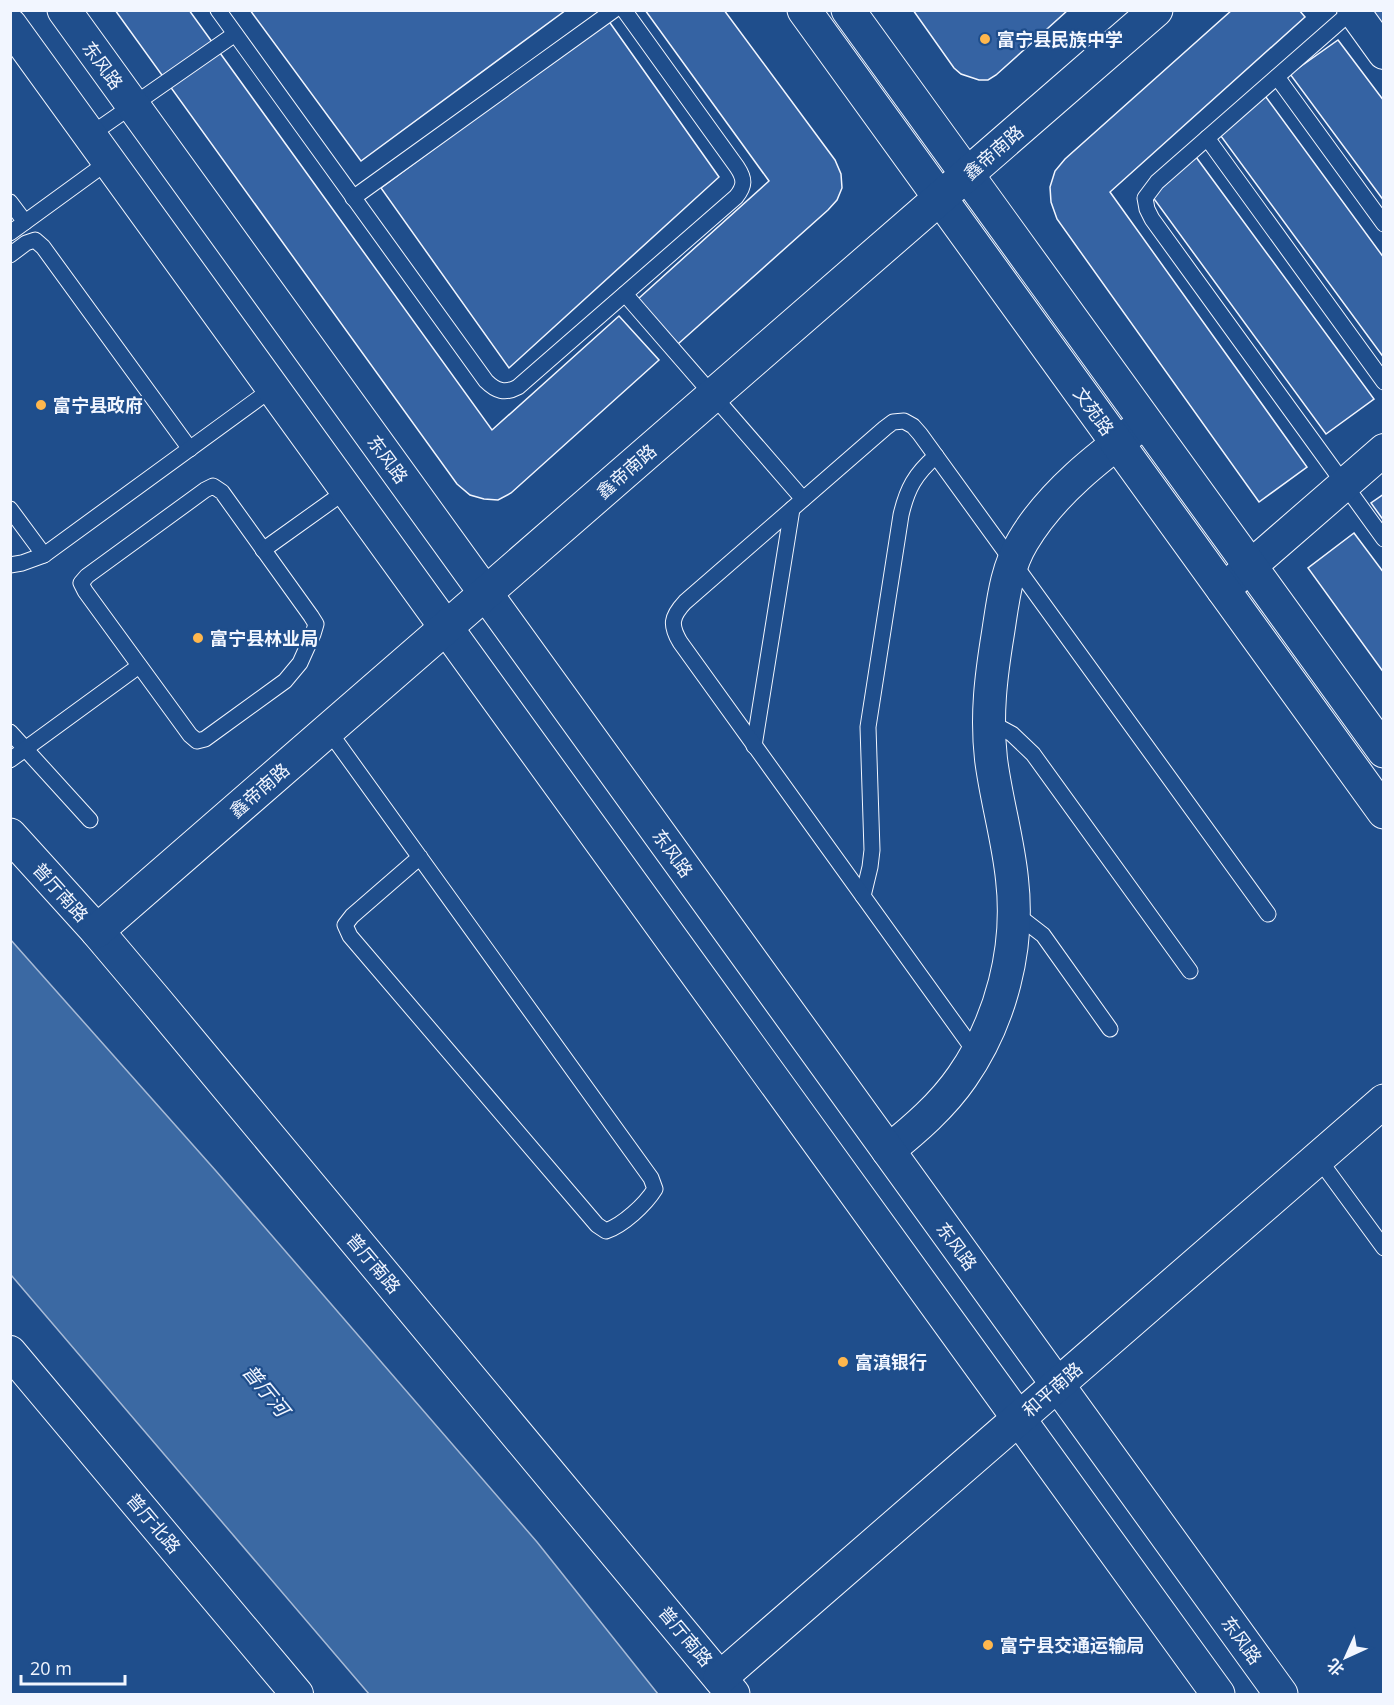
<svg xmlns="http://www.w3.org/2000/svg" width="1394" height="1705" viewBox="0 0 1394 1705" font-family="'Open Sans','Noto Sans SC',sans-serif">
<rect width="100%" height="100%" fill="#1f4e8c"/>
<polygon fill="#3b69a3" stroke="#a8bbd7" stroke-width="1.5" points="10,939 216,1171 537,1542 658,1694 369,1694 11,1275"/>
<g fill="#3563a3" stroke="#f2f6ff" stroke-width="1.5">
<polygon points="115,10 189,10 492,430 619,316 659,360 511,493 498,500 484,499 470,495 457,484"/>
<polygon points="250,10 566,10 361,161"/>
<polygon points="645,10 724,10 835,160 841,174 842,188 837,200 828,210 678,344 638,299 769,181"/>
<polygon points="913,10 1068,10 996,75 988,80 979,80 961,74 954,68"/>
<polygon points="1232,10 1299,10 1305,17 1110,192 1307,467 1259,502 1057,219 1051,202 1050,187 1055,171 1065,159"/>
<polygon points="1361,10 1384,10 1384,41"/>
<polygon points="608,20 719,177 509,368 381,188"/>
<polygon points="1338,40 1384,101 1384,201 1290,74"/>
<polygon points="1263,93 1384,258 1384,358 1215,128"/>
<polygon points="1196,157 1374,399 1326,434 1149,192"/>
<polygon points="1384,494 1384,521 1371,503"/>
<polygon points="1354,533 1384,573 1384,673 1308,568"/>
</g>
<g fill="none" stroke-linecap="round" stroke-linejoin="round">
<defs>
<g id="lane">
<path d="M218 10 486 381C496 391 505 394 518 387L736 197C745 186 745 179 737 167L624 10"/>
<polyline points="1353,10 1157,182 1145,198 1147,209 1152,219 1384,539"/>
<polyline points="1277,77 1384,224"/>
<polyline points="90,135 235,34"/>
<polyline points="1207,138 1384,382"/>
<polyline points="353,198 614,10"/>
<polyline points="10,202 25,222"/>
<polyline points="10,233 109,161"/>
<polyline points="10,255 26,243 35,240 43,247 190,449"/>
<polyline points="625,294 803,499"/>
<polygon points="213,486 222,492 311,616 316,624 313,634 300,663 285,681 205,739 197,741 190,735 85,591 81,583 87,576 205,490"/>
<polyline points="10,509 44,555 273,388"/>
<polyline points="263,550 347,490"/>
<polyline points="10,565 22,563 44,555"/>
<polyline points="988,721 1012,734 1033,754 1190,971"/>
<path d="M328 730 651 1178 655 1189C645 1205 623 1225 606 1231L597 1225 350 936 345 925 352 916 420 857"/>
<polyline points="10,732 90,820"/>
<polyline points="754,746 792,509"/>
<polyline points="10,760 139,666"/>
<path d="M863 896 870 867 872 850 868 727 901 515C907 489 915 474 936 456"/>
<polyline points="1014,916 1021,918 1043,935 1110,1029"/>
<path d="M976 1053 680 642C670 625 671 617 685 602L885 428 893 422 904 421 913 426 920 434 1268 914"/>
<polyline points="1318,1158 1384,1248"/>
</g>
<g id="street">
<polyline points="1353,10 1384,53"/>
<polyline points="1223,590 1384,450"/>
<path d="M888 1151C915 1129 942 1106 962 1077 1001 1021 1020 948 1012 879 1008 839 996 799 991 759 986 715 991 676 998 633 1003 601 1006 569 1023 541 1052 492 1100 456 1145 422"/>
<polyline points="10,1352 297,1694"/>
</g>
<g id="secondary">
<polyline points="64,10 1281,1694"/>
<polyline points="804,10 1384,812"/>
<polyline points="848,10 1384,751"/>
<polyline points="10,25 1218,1694"/>
<polyline points="10,835 97,931 157,1002 733,1694"/>
<polyline points="97,931 1156,10"/>
<polyline points="720,1678 1384,1101"/>
</g>
</defs>
<use href="#lane" stroke="#f2f6ff" stroke-width="17"/>
<use href="#street" stroke="#f2f6ff" stroke-width="34"/>
<use href="#secondary" stroke="#f2f6ff" stroke-width="35"/>
<use href="#lane" stroke="#1f4e8c" stroke-width="15"/>
<use href="#street" stroke="#1f4e8c" stroke-width="32"/>
<use href="#secondary" stroke="#1f4e8c" stroke-width="33"/>
</g>
<g fill="#ffb74d" stroke="#1f4e8c" stroke-width="2">
<circle cx="985" cy="39" r="6"/>
<circle cx="41" cy="405" r="6"/>
<circle cx="198" cy="638" r="6"/>
<circle cx="843" cy="1362" r="6"/>
<circle cx="988" cy="1645" r="6"/>
</g>
<g text-anchor="middle" dominant-baseline="central" stroke-width="4.5" stroke-linejoin="round" paint-order="stroke">
<g font-size="18" font-weight="bold" fill="#f2f6ff" stroke="#1f4e8c" text-anchor="start">
<text x="997" y="39">富宁县民族中学</text>
<text x="53" y="405">富宁县政府</text>
<text x="210" y="638">富宁县林业局</text>
<text x="855" y="1362">富滇银行</text>
<text x="1000" y="1645">富宁县交通运输局</text>
</g>
<g font-size="18" fill="#f2f6ff" stroke="#1f4e8c">
<text transform="translate(103 65) rotate(54)">东风路</text>
<text transform="translate(993 152) rotate(-41)">鑫帝南路</text>
<text transform="translate(1094 411) rotate(54)">文苑路</text>
<text transform="translate(388 459) rotate(54)">东风路</text>
<text transform="translate(626 471) rotate(-41)">鑫帝南路</text>
<text transform="translate(259 790) rotate(-41)">鑫帝南路</text>
<text transform="translate(673 853) rotate(54)">东风路</text>
<text transform="translate(61 892) rotate(48)">普厅南路</text>
<text transform="translate(957 1246) rotate(54)">东风路</text>
<text transform="translate(374 1263) rotate(50)">普厅南路</text>
<text transform="translate(1052 1389) rotate(-41)">和平南路</text>
<text transform="translate(154 1523) rotate(50)">普厅北路</text>
<text transform="translate(686 1636) rotate(50)">普厅南路</text>
<text transform="translate(1242 1640) rotate(54)">东风路</text>
</g>
<g font-size="20" font-style="italic" fill="#f2f6ff" stroke="#1f4e8c">
<text transform="translate(266 1390) rotate(51)">普厅河</text>
</g>
</g>
<rect width="1394" height="1705" fill="none" stroke="#f2f6ff" stroke-width="24"/>
<g transform="translate(1346 1657) rotate(225)" stroke="#1f4e8c" stroke-width="4.5" paint-order="stroke">
<path d="M0-4.5L10 22L0 15L-10 22Z" fill="#f2f6ff"/>
<text y="-9" font-size="16" font-weight="bold" text-anchor="middle" fill="#f2f6ff">北</text>
</g>
<path d="M21 1675v9h104v-9" fill="none" stroke="#f2f6ff" stroke-width="3"/>
<text x="30" y="1675" font-size="18" fill="#f2f6ff" stroke="#1f4e8c" stroke-width="4.5" paint-order="stroke">20 m</text>
</svg>
